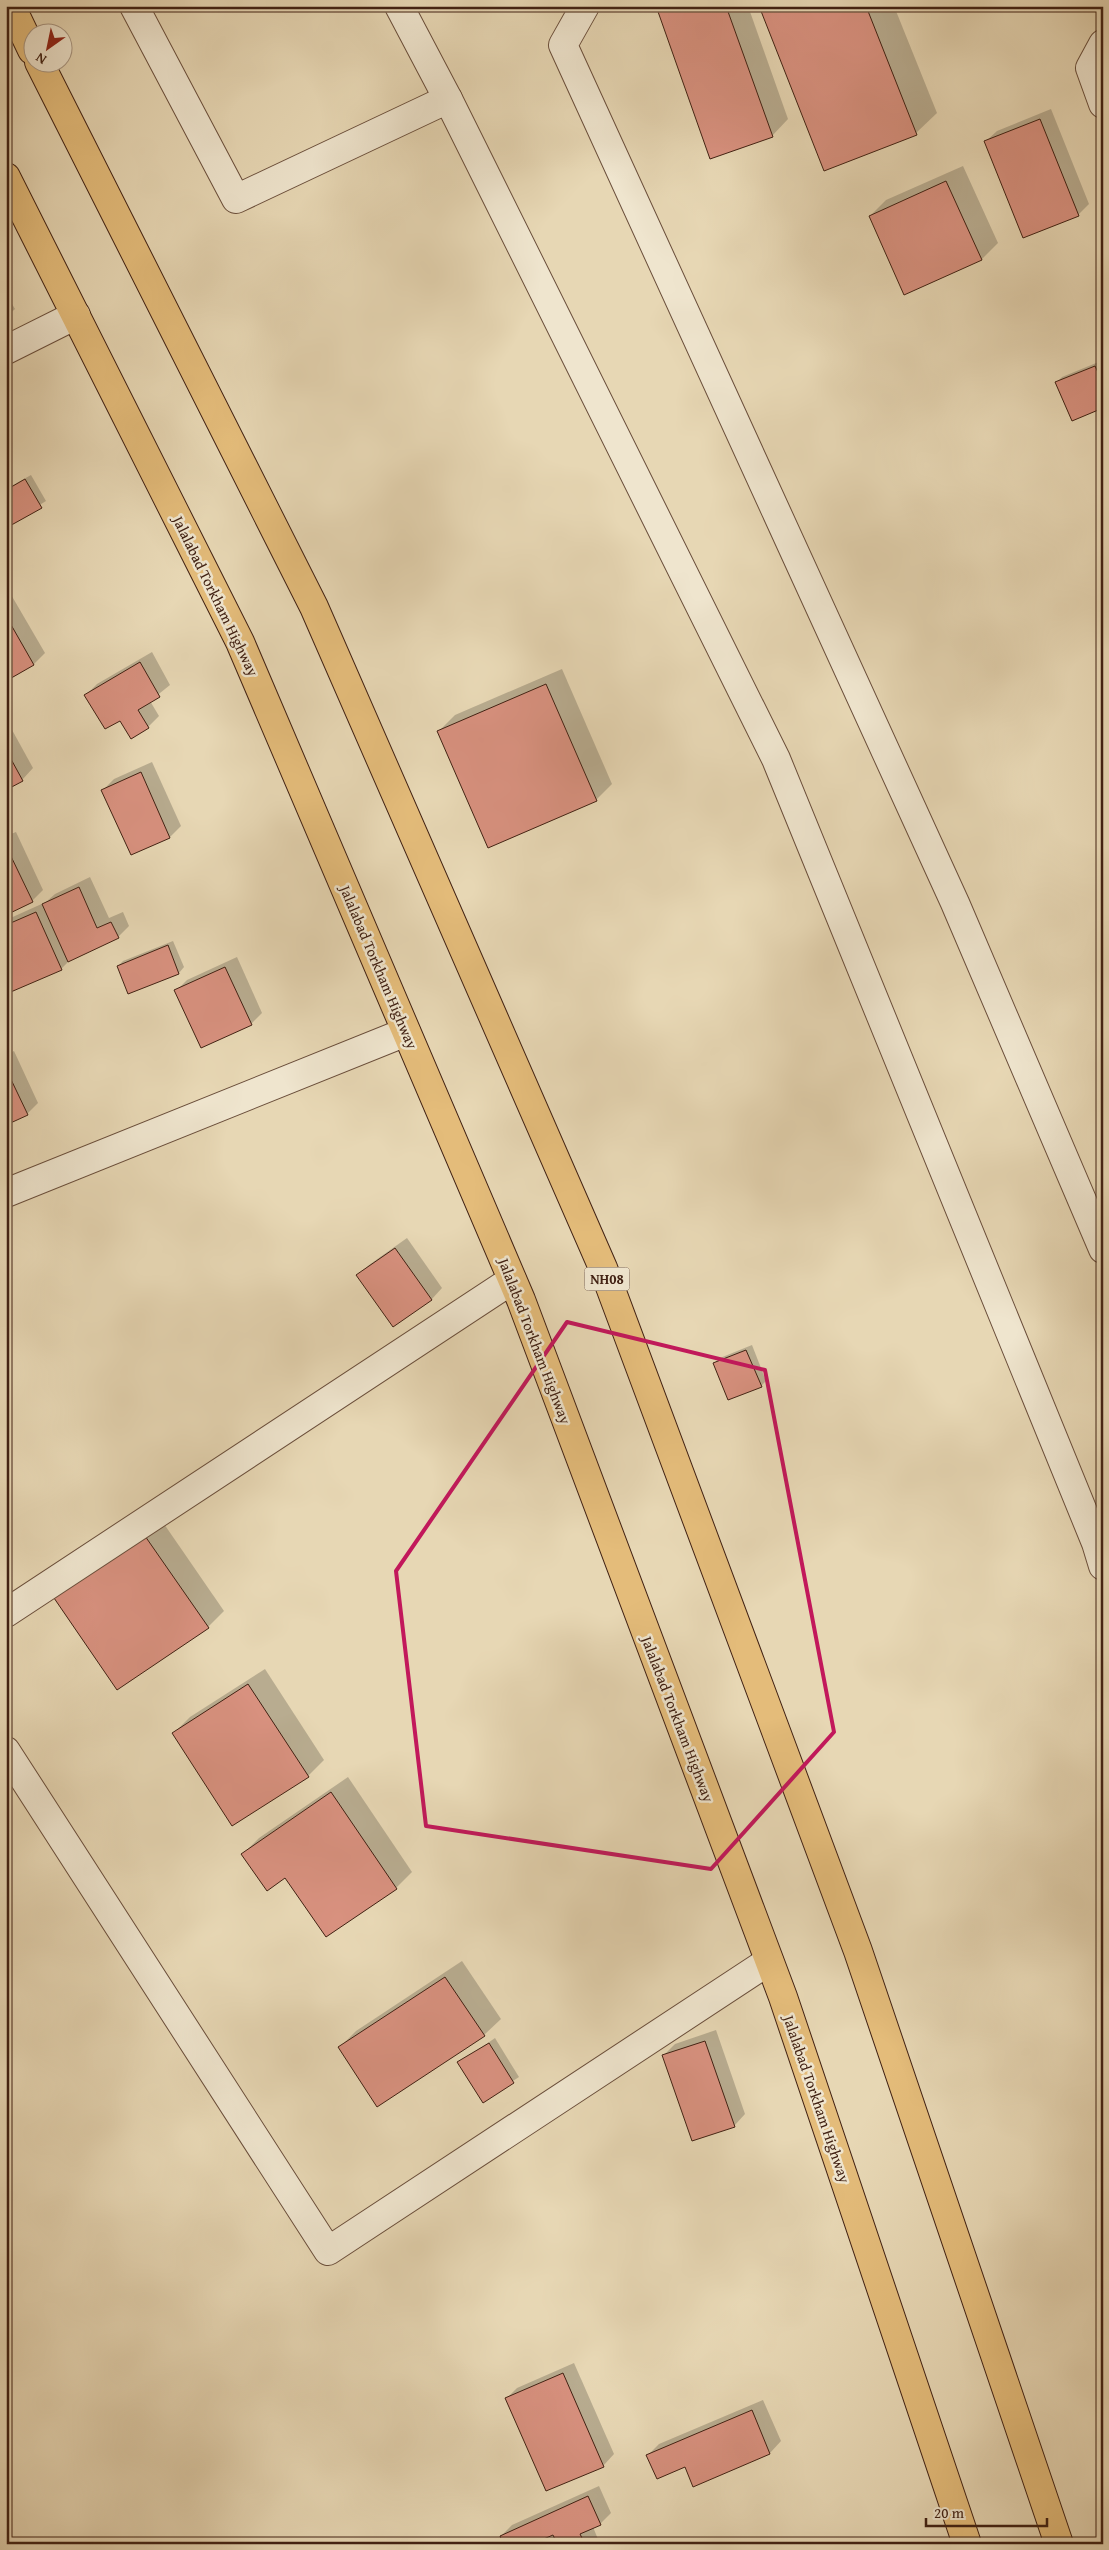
<svg xmlns="http://www.w3.org/2000/svg" width="1109" height="2550" viewBox="0 0 1109 2550" font-family="'Gentium Book Plus',serif">
<rect width="100%" height="100%" fill="#e7d7b4"/>
<filter id="stains"><feTurbulence type="fractalNoise" baseFrequency=".004" numOctaves="4"/><feColorMatrix values="0 0 0 0 .2 0 0 0 0 .09 0 0 0 0 .02 0 0 0 .5 -.17"/></filter>
<radialGradient id="worn" r=".72"><stop offset=".6" stop-color="#630" stop-opacity="0"/><stop offset="1" stop-color="#630" stop-opacity=".3"/></radialGradient>
<g fill="#0003">
<polygon points="657,6 748,6 788,119 772,136"/>
<polygon points="760,6 894,6 937,113 916,133"/>
<polygon points="1051,109 1089,204 1078,215 985,142 997,131"/>
<polygon points="963,166 998,243 982,259 905,293 870,216 886,200"/>
<polygon points="6,294 15,309 6,317"/>
<polygon points="1101,361 1103,407 1057,382 1062,377"/>
<polygon points="31,475 46,501 6,526 6,489"/>
<polygon points="6,586 45,653 34,664 6,680"/>
<polygon points="152,652 170,685 150,701 159,716 148,727 120,719 86,695 97,684"/>
<polygon points="562,669 612,784 596,800 439,731 455,715"/>
<polygon points="11,728 33,768 22,780 6,788 6,731"/>
<polygon points="152,762 181,826 170,837 132,854 103,790 114,779"/>
<polygon points="16,832 43,890 32,901 6,913 6,836"/>
<polygon points="90,877 109,918 123,912 129,926 118,937 72,958 61,969 6,993 6,920 46,902 55,894"/>
<polygon points="173,941 184,967 179,973 129,992 118,966 123,961"/>
<polygon points="237,957 262,1013 251,1024 176,991 187,980"/>
<polygon points="14,1051 38,1103 27,1114 6,1124 6,1055"/>
<polygon points="407,1238 442,1288 431,1300 358,1276 369,1265"/>
<polygon points="752,1345 766,1381 761,1386 715,1363 720,1358"/>
<polygon points="162,1521 224,1611 208,1627 55,1598 71,1582"/>
<polygon points="265,1669 324,1760 308,1776 174,1733 190,1717"/>
<polygon points="348,1777 412,1872 396,1888 286,1877 243,1854 259,1838"/>
<polygon points="462,1961 501,2019 484,2035 340,2047 356,2031"/>
<polygon points="716,2030 745,2114 734,2126 664,2055 675,2044"/>
<polygon points="495,2038 519,2077 483,2101 459,2063"/>
<polygon points="574,2363 614,2454 603,2466 506,2399 517,2388"/>
<polygon points="763,2400 781,2441 770,2453 694,2485 685,2465 648,2455 659,2444"/>
<polygon points="599,2486 611,2513 600,2524 593,2527 600,2544 569,2544 567,2539 553,2533 501,2536 512,2525"/>
</g>
<g fill="#d8917f" stroke="#412113">
<polygon points="656,6 726,6 773,137 710,159"/>
<polygon points="759,6 866,6 917,135 824,171"/>
<polygon points="1040,119 1079,216 1023,238 984,141"/>
<polygon points="946,181 982,260 904,295 869,216"/>
<polygon points="1095,366 1103,383 1103,408 1072,421 1055,382"/>
<polygon points="25,479 42,508 6,528 6,490"/>
<polygon points="6,616 34,665 6,681"/>
<polygon points="140,662 160,697 138,710 149,728 131,739 120,721 105,729 84,695"/>
<polygon points="546,684 597,801 488,848 437,731"/>
<polygon points="6,750 23,781 6,790"/>
<polygon points="141,772 170,838 131,855 101,790"/>
<polygon points="6,846 33,902 6,915"/>
<polygon points="79,887 97,928 111,922 119,938 68,962 42,904"/>
<polygon points="36,912 62,970 6,994 6,925"/>
<polygon points="168,945 179,974 128,994 117,966"/>
<polygon points="225,967 252,1025 201,1048 174,990"/>
<polygon points="6,1069 28,1115 6,1125"/>
<polygon points="395,1248 432,1300 393,1327 356,1275"/>
<polygon points="746,1350 762,1387 728,1400 713,1363"/>
<polygon points="145,1536 209,1628 117,1690 54,1598"/>
<polygon points="248,1684 309,1777 232,1826 172,1733"/>
<polygon points="331,1792 397,1889 326,1937 285,1878 267,1891 241,1854"/>
<polygon points="445,1977 485,2036 377,2107 338,2047"/>
<polygon points="705,2041 735,2127 692,2141 662,2055"/>
<polygon points="489,2043 514,2083 483,2103 457,2062"/>
<polygon points="563,2373 604,2467 546,2491 505,2398"/>
<polygon points="752,2410 770,2454 693,2487 685,2467 657,2479 646,2455"/>
<polygon points="588,2496 601,2525 580,2534 585,2544 568,2544 566,2540 557,2544 553,2535 532,2544 503,2544 500,2536"/>
</g>
<g fill="none" stroke-linecap="round" stroke-linejoin="round">
<defs>
<g id="minor">
<polyline points="134,6 236,199 448,99 776,759 1096,1543 1103,1566"/>
<polyline points="399,6 448,99"/>
<polyline points="585,6 563,45 955,903 1103,1249"/>
<polyline points="1103,44 1090,68 1103,104"/>
<polyline points="6,350 76,315"/>
<polyline points="6,1193 406,1032"/>
<polyline points="6,1613 512,1280"/>
<polyline points="6,1751 328,2251 769,1961"/>
</g>
<g id="highway">
<polyline points="11,6 32,50"/>
<polyline points="39,62 314,607 603,1268 858,1951 1059,2544"/>
<polyline points="6,177 240,642 521,1300 783,1997 967,2544"/>
</g>
</defs>
<use href="#minor" stroke="#6a4e3b" stroke-width="30"/>
<use href="#highway" stroke="#412113" stroke-width="30"/>
<use href="#minor" stroke="#efe5ce" stroke-width="28"/>
<use href="#highway" stroke="#e4bc7a" stroke-width="28"/>
</g>
<path fill="none" stroke="#c2185b" stroke-width="4" stroke-linejoin="round" d="M567 1322 765 1370 834 1732 711 1869 426 1826 396 1571Z"/>
<g text-anchor="middle" dominant-baseline="central" stroke-width="5" stroke-linejoin="round" paint-order="stroke">
<rect fill="#efe5ce" stroke="#755c4b" stroke-width="1" x="584.5" y="1267.5" width="45" height="23" rx="4"/>
<g font-size="14" font-weight="bold" fill="#412113">
<text x="607" y="1279">NH08</text>
</g>
<g font-size="15" fill="#412113" stroke="#efe5ce">
<text transform="translate(216 596) rotate(64)">Jalalabad Torkham Highway</text>
<text transform="translate(379 967) rotate(67)">Jalalabad Torkham Highway</text>
<text transform="translate(535 1341) rotate(69)">Jalalabad Torkham Highway</text>
<text transform="translate(678 1719) rotate(69)">Jalalabad Torkham Highway</text>
<text transform="translate(817 2099) rotate(71)">Jalalabad Torkham Highway</text>
</g>
</g>
<rect width="1109" height="2550" fill="none" stroke="#e7d7b4" stroke-width="25"/>
<rect x="8" y="8" width="1094" height="2535" fill="none" stroke="#412113" stroke-width="2.5"/>
<rect x="12" y="12" width="1084" height="2525" fill="none" stroke="#412113"/>
<g transform="translate(48 48) rotate(213)"><circle r="24" fill="#efe5ce" stroke="#a99783"/>
<path d="M0-4L9 19L0 12L-9 19Z" fill="#8f2418"/>
<text y="-8" font-size="14" font-weight="bold" text-anchor="middle" fill="#412113">N</text>
</g>
<path d="M926 2518v8h121v-8" fill="none" stroke="#412113" stroke-width="2.5"/>
<text x="934" y="2518" font-size="15" fill="#412113" stroke="#efe5ce" stroke-width="4" paint-order="stroke">20 m</text>
<rect width="100%" height="100%" filter="url(#stains)"/>
<rect width="100%" height="100%" fill="url(#worn)"/>
</svg>
